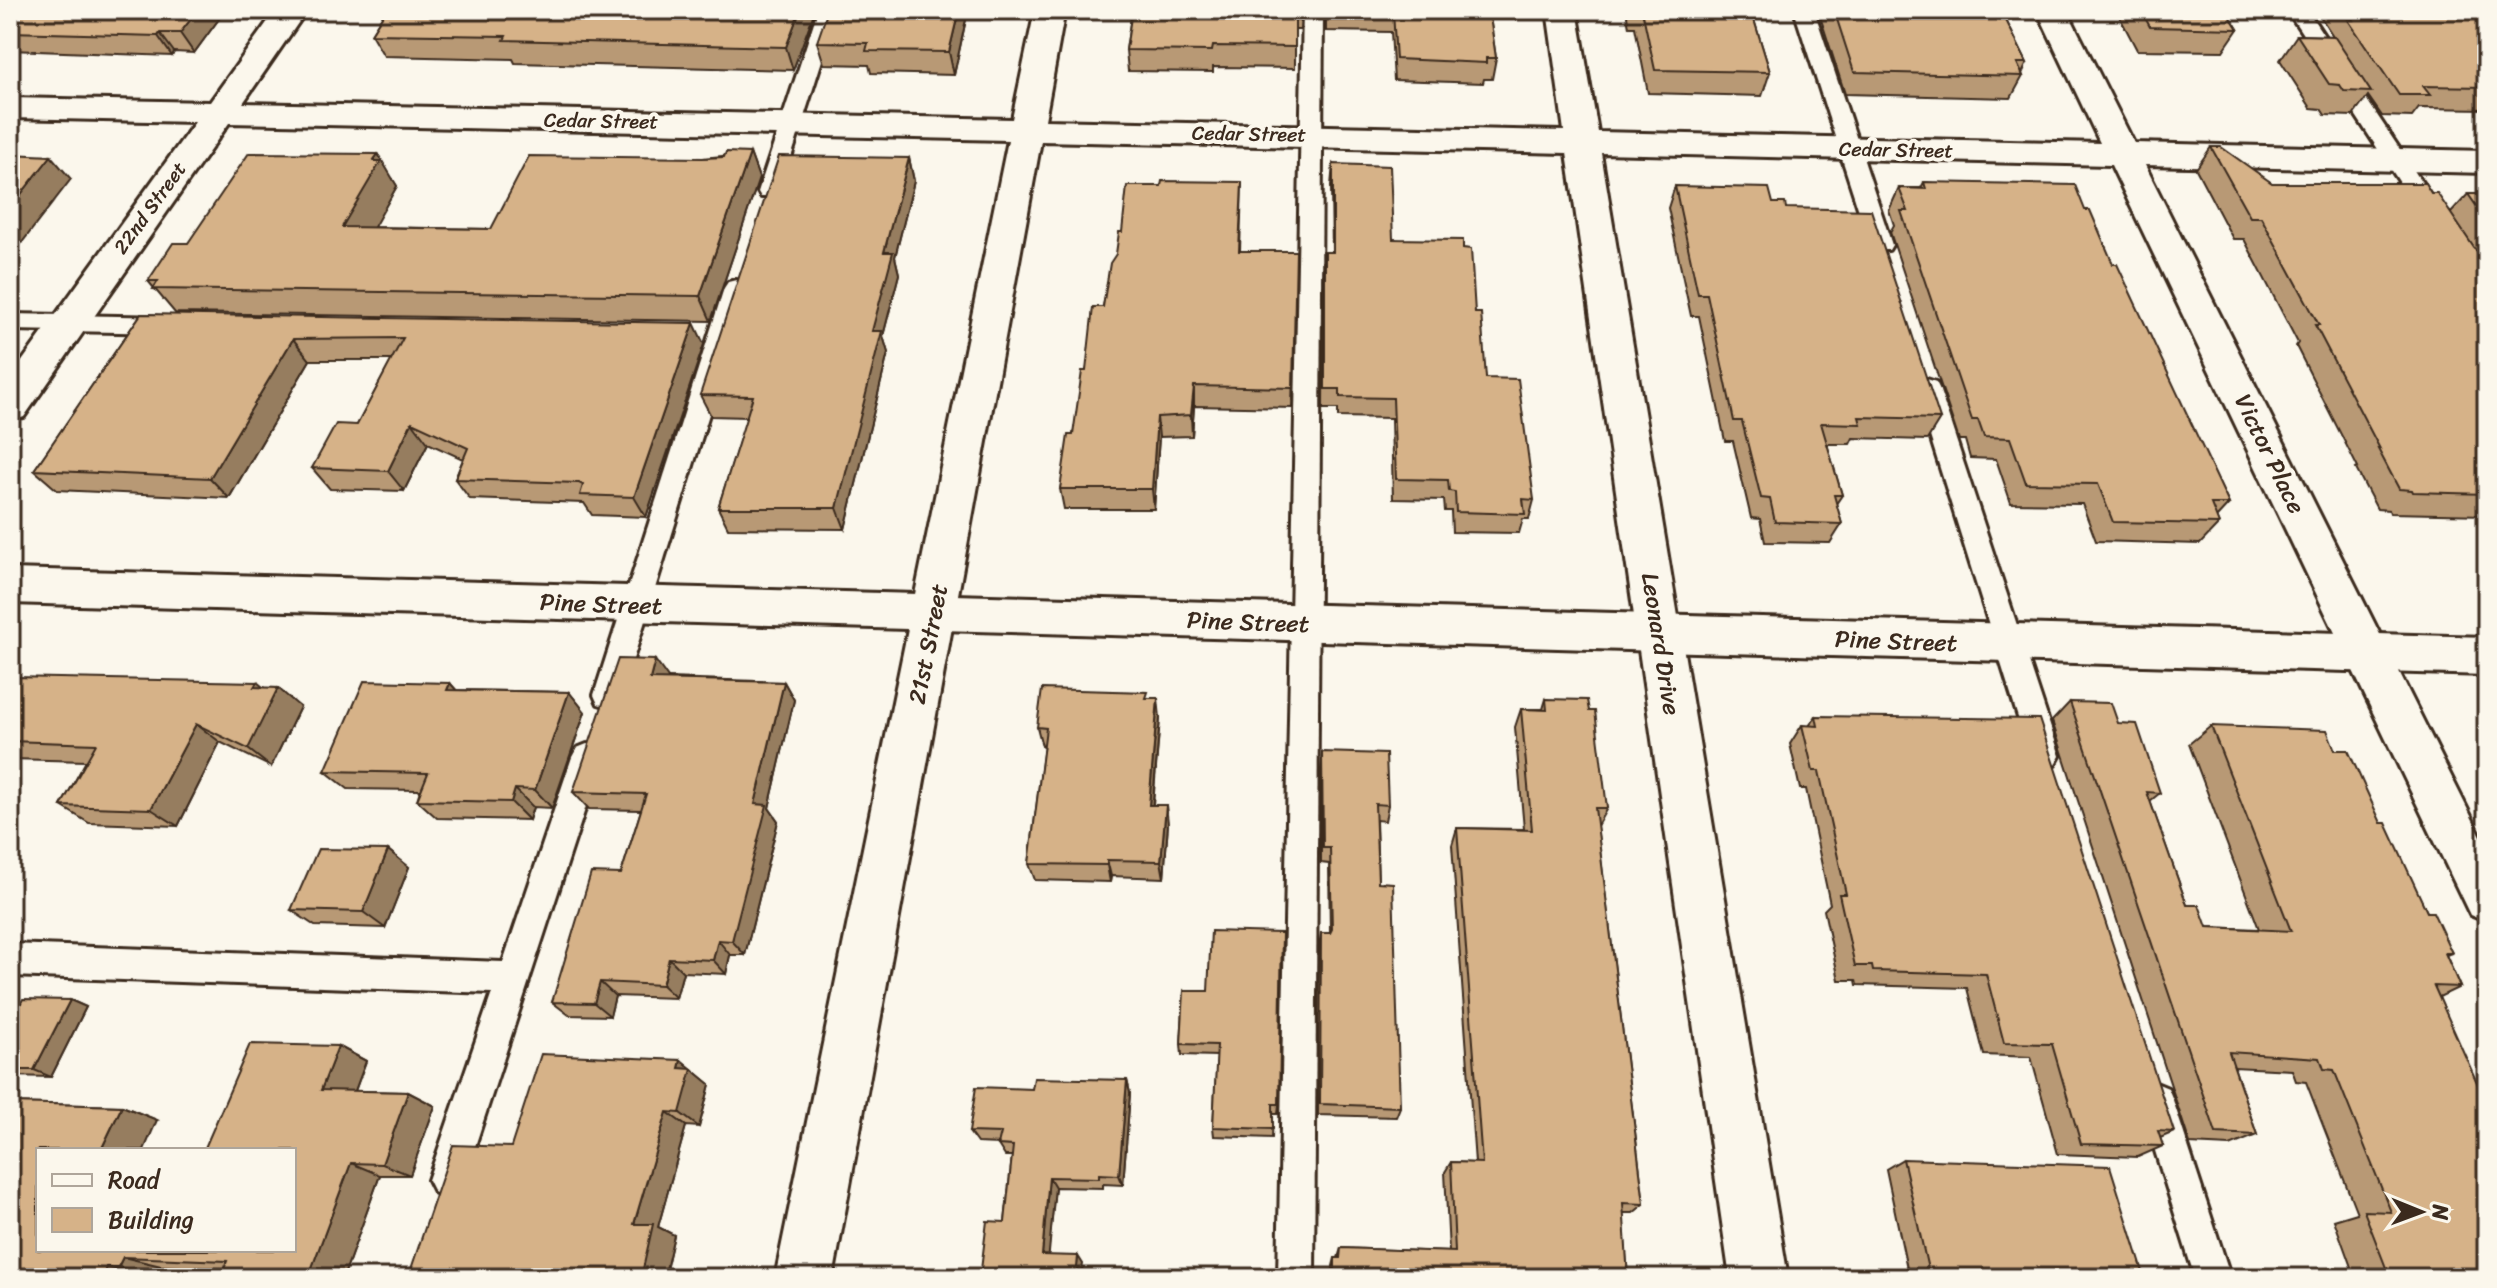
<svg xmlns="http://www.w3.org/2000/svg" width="2497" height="1288" viewBox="0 0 2497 1288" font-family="Sriracha,sans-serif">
<rect width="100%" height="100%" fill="#fbf7ec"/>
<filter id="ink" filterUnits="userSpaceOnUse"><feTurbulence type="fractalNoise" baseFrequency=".0125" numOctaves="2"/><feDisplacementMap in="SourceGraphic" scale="16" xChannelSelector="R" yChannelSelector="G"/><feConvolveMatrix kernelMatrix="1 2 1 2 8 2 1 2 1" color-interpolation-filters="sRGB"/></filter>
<g filter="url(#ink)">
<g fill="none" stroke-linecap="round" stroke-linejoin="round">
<defs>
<g id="service">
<polygon points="818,10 838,10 780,192 777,197 761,197 758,192"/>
<polygon points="1303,10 1323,10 1314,1278 1278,1278"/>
<polygon points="1794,10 1814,10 1892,245 1889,250 1873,250 1870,245"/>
<polygon points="2287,10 2307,10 2439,208 2442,213 2439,218 2423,218"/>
<polygon points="736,280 744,282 748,288 622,695 618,704 608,707 598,704 594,695 724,288 728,282"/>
<polygon points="10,314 172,317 180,319 184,325 180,331 172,333 10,330"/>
<polygon points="1927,379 1936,382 1939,388 2060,756 2055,765 2045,769 2035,765 2030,756 1915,388 1918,382"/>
<polygon points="587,744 597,748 602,757 464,1180 458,1192 446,1198 434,1192 428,1180 492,993 10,976 10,944 503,962 572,757 577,748"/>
<polygon points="2156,1083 2168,1088 2173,1100 2231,1278 2195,1278 2139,1100 2144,1088"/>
</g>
<polygon id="minor" points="276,10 307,10 243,103 1012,119 1035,10 1065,10 1045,120 1564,131 1547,10 1577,10 1598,132 2100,143 2037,10 2067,10 2134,143 2487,151 2487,173 2145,165 2487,848 2487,922 2470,915 2111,165 1601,153 1788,1278 1730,1278 1567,153 1041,141 833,1278 775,1278 1008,140 229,123 24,417 10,422 10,378 195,122 10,118 10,98 210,102"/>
<polygon id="tertiary" points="10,569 2487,637 2487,675 10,603"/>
</defs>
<use href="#service" stroke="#3b2a1e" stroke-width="6"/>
<use href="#minor" stroke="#3b2a1e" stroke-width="6"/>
<use href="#tertiary" stroke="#3b2a1e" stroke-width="6"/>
<use href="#service" fill="#fbf7ec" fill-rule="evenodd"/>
<use href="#minor" fill="#fbf7ec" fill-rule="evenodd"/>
<use href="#tertiary" fill="#fbf7ec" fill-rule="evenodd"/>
</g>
<g fill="#b89975" stroke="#3b2a1e" stroke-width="2">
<polygon points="10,10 224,12 194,53 174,52 172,56 10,50"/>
<polygon points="386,10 815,10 793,70 515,63 513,59 384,56 371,34"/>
<polygon points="968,10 954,75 871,73 869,65 824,64 817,42"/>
<polygon points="1132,10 1301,10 1300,30 1295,30 1295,68 1213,67 1213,72 1128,71 1126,50"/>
<polygon points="1326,10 1489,10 1496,58 1492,79 1484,79 1483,83 1394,80 1391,32 1326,31"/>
<polygon points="1626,10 1751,10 1770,72 1762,96 1648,93 1635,27 1629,27"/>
<polygon points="1818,10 2001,10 2027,63 2022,74 2023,76 2011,98 1845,94"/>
<polygon points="2116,10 2226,10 2238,29 2223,51 2137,50"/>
<polygon points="2316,10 2487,10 2487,109 2419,108 2412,117 2382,116 2368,96 2353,116 2325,115 2321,109 2311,108 2280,60 2297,35 2333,36"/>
<polygon points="2211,147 2272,183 2431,193 2451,213 2468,194 2487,194 2487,515 2390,513 2389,510 2377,509 2356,469 2358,468 2296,346 2298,343 2244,239 2233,239 2196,169"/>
<polygon points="750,153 759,178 711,321 175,313 148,281 188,243 393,179 393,180 397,186 373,227 491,229 703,158"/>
<polygon points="909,158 914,181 895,257 899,274 883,336 888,353 845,529 728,528 718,508 747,417 711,416 700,395"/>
<polygon points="1333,164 1393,239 1463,248 1486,378 1534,500 1529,519 1523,519 1519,533 1452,532 1451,511 1445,511 1444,500 1393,499 1391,418 1338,417 1338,409 1323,409 1324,273 1325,252 1332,252 1331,186"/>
<polygon points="1242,182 1240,251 1296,251 1292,408 1194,406 1192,436 1159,437 1154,509 1064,509 1060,489 1073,435 1086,371 1122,232 1161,186"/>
<polygon points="1924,182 2085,210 2113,264 2229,504 2216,518 2219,524 2200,544 2096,541 2082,504 2011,503 1996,459 1970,458 1965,440 1959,440 1890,232 1894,225 1889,210 1899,188 1921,188"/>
<polygon points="1675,186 1773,203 1786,208 1940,419 1927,440 1853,438 1850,444 1827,444 1842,495 1836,504 1842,524 1830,543 1765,542 1760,519 1751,518 1733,441 1725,441 1699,316 1691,316 1668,208"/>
<polygon points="141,314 704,344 646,517 592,515 584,503 470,499 455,479 463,459 428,443 404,491 330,489 312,468 357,425 392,360 310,360 229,498 57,490 34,470"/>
<polygon points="10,677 264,687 300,707 271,767 220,742 178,826 89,823 61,806 86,761 10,759"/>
<polygon points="668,678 784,682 794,700 769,808 778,821 745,955 730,955 726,974 683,972 676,998 615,996 610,1016 569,1015 552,1002 621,874 641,810 589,809 573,792"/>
<polygon points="450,683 456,690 569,692 585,712 552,808 533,807 529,820 437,818 417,800 420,790 348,789 325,771"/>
<polygon points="1148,698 1160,718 1153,805 1168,823 1164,878 1111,876 1110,882 1035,880 1029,864 1044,746 1042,746 1037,727"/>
<polygon points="1546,699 1607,808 1597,826 1644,1204 1633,1213 1623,1213 1628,1278 1333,1278 1333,1266 1335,1258 1338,1258 1341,1248 1449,1252 1445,1172 1451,1162 1475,1163 1452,845 1457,828 1524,829 1515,727 1521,709 1543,709"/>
<polygon points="2070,702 2160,793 2150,801 2187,905 2207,927 2259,929 2189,744 2211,726 2335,750 2381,823 2427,912 2452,953 2446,955 2460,987 2439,997 2487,1278 2355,1278 2334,1220 2357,1213 2306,1082 2296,1081 2292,1070 2234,1067 2257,1135 2230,1146 2190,1144 2052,721"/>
<polygon points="1816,716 2174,1132 2160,1138 2163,1146 2138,1157 2058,1154 2031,1057 1984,1055 1967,988 1857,985 1856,980 1839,980 1824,910 1830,904 1806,789 1800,789 1790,744 1802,725 1809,726"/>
<polygon points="1322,752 1388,805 1385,821 1376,820 1378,882 1400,1107 1396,1117 1318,1115 1319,947 1321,933 1330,933 1329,864 1321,863 1321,769"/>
<polygon points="388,850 409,867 385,928 315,926 291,910"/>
<polygon points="1184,991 1279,1104 1278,1114 1273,1114 1272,1138 1214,1136 1213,1127 1217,1056 1182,1055 1181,1044"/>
<polygon points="70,1000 86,1007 51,1077 10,1076 10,1023"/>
<polygon points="338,1046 366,1061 355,1091 408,1092 435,1106 410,1175 380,1175 343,1278 221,1278 224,1269 161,1266 156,1276 145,1276 144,1278 10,1278 10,1103 122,1106 157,1120 38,1150 294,1250"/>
<polygon points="681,1060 710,1084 699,1127 686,1126 658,1227 674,1235 664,1278 430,1278 410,1272 511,1147"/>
<polygon points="1127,1080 1130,1093 1123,1185 1103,1184 1103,1188 1055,1187 1048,1256 1083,1264 980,1278 1005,1222 1012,1156 1005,1156 998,1145 999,1144 977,1143 969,1132 1032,1089"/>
<polygon points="1903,1159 2145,1278 1909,1278 1886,1169"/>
</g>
<g fill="#967d5f" stroke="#3b2a1e" stroke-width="2">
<polygon points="198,10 223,10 224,12 194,53 180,33"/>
<polygon points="800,10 815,10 793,70 786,47"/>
<polygon points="959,10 968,10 954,75 949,52"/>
<polygon points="160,33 174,52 172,56 158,36"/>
<polygon points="750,153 759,178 711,321 700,296"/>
<polygon points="378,154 397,186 360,252 342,227 373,161"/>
<polygon points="51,156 71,179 10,258 10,208"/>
<polygon points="909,158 914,181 895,257 899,274 883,336 888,353 845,529 837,508 872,331 884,252"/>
<polygon points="694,323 704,344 646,517 634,497"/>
<polygon points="293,339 310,360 229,498 210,478"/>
<polygon points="1194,386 1194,406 1192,436 1191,415"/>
<polygon points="1157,417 1159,437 1154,509 1152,489"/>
<polygon points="412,422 428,443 404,491 388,471"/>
<polygon points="655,660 668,678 662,697 650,679"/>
<polygon points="257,682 274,696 278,688 300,707 271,767 248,749 254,687"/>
<polygon points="784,682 794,700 769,808 778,821 745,955 732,941 755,804"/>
<polygon points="450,683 468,703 447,690"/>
<polygon points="569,692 585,712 552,808 535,790"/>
<polygon points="1158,698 1160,718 1151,823 1149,805"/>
<polygon points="196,724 220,742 178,826 151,809"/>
<polygon points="515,789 533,807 529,820 511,802"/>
<polygon points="1166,805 1168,823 1164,878 1161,861"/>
<polygon points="388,850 409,867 385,928 363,912"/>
<polygon points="1107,860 1111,876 1110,882 1107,865"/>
<polygon points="718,940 730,955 726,974 713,960"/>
<polygon points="669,958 683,972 676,998 662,985"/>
<polygon points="600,982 615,996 610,1016 594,1003"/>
<polygon points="70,1000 86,1007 51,1077 34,1070"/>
<polygon points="338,1046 366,1061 350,1104 321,1090"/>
<polygon points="681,1060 710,1084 699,1127 680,1113 679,1068"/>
<polygon points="1127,1080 1130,1093 1123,1185 1119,1175"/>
<polygon points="408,1092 435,1106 410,1175 382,1164"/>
<polygon points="122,1106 157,1120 144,1150 101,1150"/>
<polygon points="667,1112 686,1126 658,1227 674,1235 664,1278 641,1278 634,1224"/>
<polygon points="351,1163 380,1175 343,1278 308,1278"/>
<polygon points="1049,1177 1055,1187 1048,1263 1042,1255"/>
<polygon points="1078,1256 1083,1264 1081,1278 1076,1278"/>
<polygon points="123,1257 161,1266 156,1276 118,1267"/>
<polygon points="106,1267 145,1276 144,1278 111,1278 103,1276"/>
<polygon points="10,1274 31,1278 10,1277"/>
</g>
<g fill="#d6b288" stroke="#3b2a1e" stroke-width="2">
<polygon points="10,10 198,10 180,33 160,33 158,36 10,32"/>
<polygon points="386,10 800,10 786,47 504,40 506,36 371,34"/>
<polygon points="828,10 959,10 949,52 866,51 868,43 817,42"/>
<polygon points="1132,10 1295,10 1295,47 1213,46 1212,51 1126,50"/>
<polygon points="1332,10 1489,10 1496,58 1486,58 1486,63 1396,59 1393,12"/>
<polygon points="1642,10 1751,10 1770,72 1655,70"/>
<polygon points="1834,10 2001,10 2027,63 2017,63 2023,76 1854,72"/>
<polygon points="2141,10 2226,10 2238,29 2150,27"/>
<polygon points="2346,10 2487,10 2487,87 2423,86 2430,95 2399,95 2348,20 2353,20"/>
<polygon points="2297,35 2334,36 2371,92 2344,91 2340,85 2329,84"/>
<polygon points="2211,147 2221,147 2272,183 2425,183 2431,193 2437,193 2487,267 2487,494 2413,492 2412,490 2399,489 2378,449 2380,449 2315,325 2319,325 2261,217 2250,217"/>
<polygon points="726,152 750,153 700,296 153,289 158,281 148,281 173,243 188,243 249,153 378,154 373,161 381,161 342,227 491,229 529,156 703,158 724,157"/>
<polygon points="10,154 51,156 10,208"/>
<polygon points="779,156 909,158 884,252 893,252 872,331 882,331 837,508 718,508 753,396 700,395"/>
<polygon points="1333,164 1390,166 1393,239 1463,240 1463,248 1471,249 1475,313 1481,313 1486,378 1518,379 1534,500 1523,499 1525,514 1456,512 1455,492 1449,491 1448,480 1396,479 1393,398 1340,397 1340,389 1325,389 1325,252 1333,252"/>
<polygon points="1162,181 1242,182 1239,251 1296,251 1293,388 1194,386 1191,415 1157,417 1152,489 1060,489 1068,435 1073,435 1082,371 1086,371 1093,307 1103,307 1110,263 1116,254 1119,232 1122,232 1127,186 1161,186"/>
<polygon points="1924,182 2075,185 2085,210 2090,210 2113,264 2117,264 2229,504 2211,504 2219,524 2113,522 2098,484 2026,483 2010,438 1984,437 1978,420 1972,420 1901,211 1908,211 1899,188 1926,189"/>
<polygon points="1675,186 1769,188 1773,203 1785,203 1786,208 1871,210 1940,419 1859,417 1861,424 1821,423 1842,495 1834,495 1842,524 1775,522 1770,499 1761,498 1742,421 1734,421 1707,294 1698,294"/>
<polygon points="2468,194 2487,194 2487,221"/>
<polygon points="141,314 694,323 634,497 580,495 583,485 579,483 455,479 468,448 412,422 388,471 312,468 336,424 357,425 403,338 293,339 210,478 34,470"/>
<polygon points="618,659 655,660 650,679 784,682 755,804 767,805 732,941 718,940 713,960 669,958 662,985 600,982 594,1003 552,1002 591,873 621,874 646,794 573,792"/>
<polygon points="10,677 257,682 254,687 278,688 248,749 196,724 151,809 61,806 96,744 10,741"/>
<polygon points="364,681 450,683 447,690 569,692 535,790 515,789 511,802 417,800 428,773 325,771"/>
<polygon points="1042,689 1148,692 1146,698 1158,698 1149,805 1166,805 1161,861 1107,860 1107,865 1029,864 1046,728 1037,727"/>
<polygon points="1546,699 1587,700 1589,711 1595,711 1607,808 1595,808 1644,1204 1623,1203 1628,1278 1335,1278 1335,1258 1340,1258 1341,1248 1455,1252 1451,1162 1482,1163 1457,828 1532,830 1521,709 1547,710"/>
<polygon points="2070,702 2111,703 2118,723 2137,724 2160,793 2147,792 2187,905 2199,905 2207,927 2291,931 2211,726 2327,730 2335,750 2348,750 2381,823 2386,823 2427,912 2433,912 2452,953 2445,953 2460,987 2434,986 2483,1096 2487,1096 2487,1278 2390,1278 2364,1211 2391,1212 2334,1070 2324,1069 2320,1058 2229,1052 2257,1135 2216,1133"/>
<polygon points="1816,716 2039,719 2174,1132 2158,1131 2163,1146 2081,1144 2052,1044 2004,1043 1986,974 1873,971 1872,966 1855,966 1839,894 1846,894 1819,771 1813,771 1802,725 1818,726"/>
<polygon points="1322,752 1386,754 1388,805 1375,804 1378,882 1393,883 1400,1107 1320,1104 1321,933 1330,933 1332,929 1330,848 1323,848"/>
<polygon points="318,849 388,850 363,912 291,910"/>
<polygon points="1211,931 1282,933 1279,1104 1273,1104 1273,1129 1213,1127 1217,1045 1181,1044 1184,991 1208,991"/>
<polygon points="23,999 70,1000 34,1070 10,1070 10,1023"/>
<polygon points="250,1044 338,1046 321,1090 408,1092 382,1164 351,1163 308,1278 221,1278 227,1261 123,1257 118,1267 106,1267 103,1276 10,1273 10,1103 122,1106 101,1150 38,1150 38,1250 294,1250 294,1150 204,1150"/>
<polygon points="541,1054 681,1060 679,1068 692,1069 680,1113 667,1112 634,1224 653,1224 641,1278 459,1278 460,1274 410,1272 453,1145 511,1147"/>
<polygon points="1034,1078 1127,1080 1119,1175 1099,1174 1099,1178 1049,1177 1042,1255 1078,1256 1076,1278 980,1278 987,1221 1005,1222 1013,1146 998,1145 1001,1133 969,1132 976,1087 1032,1089"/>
<polygon points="1903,1159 2110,1166 2145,1278 1930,1278"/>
</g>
</g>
<g text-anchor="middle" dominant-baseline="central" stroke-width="8" stroke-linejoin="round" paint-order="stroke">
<g font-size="20" fill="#3b2a1e" stroke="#fbf7ec">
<text transform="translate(601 121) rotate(1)">Cedar Street</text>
<text transform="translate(1249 134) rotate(1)">Cedar Street</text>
<text transform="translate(1896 150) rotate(1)">Cedar Street</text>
<text transform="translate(150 208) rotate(-54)">22nd Street</text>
</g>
<g font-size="24" fill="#3b2a1e" stroke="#fbf7ec">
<text transform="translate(2270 454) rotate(64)">Victor Place</text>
<text transform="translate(601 604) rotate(2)">Pine Street</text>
<text transform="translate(1248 622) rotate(2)">Pine Street</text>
<text transform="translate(1896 641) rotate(2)">Pine Street</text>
<text transform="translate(928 644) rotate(-79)">21st Street</text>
<text transform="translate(1661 644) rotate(81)">Leonard Drive</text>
</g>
</g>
<rect width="2497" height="1288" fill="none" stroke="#fbf7ec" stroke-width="40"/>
<rect x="20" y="20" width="2457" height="1248" fill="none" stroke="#3b2a1e" stroke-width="3" filter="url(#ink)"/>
<rect x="36" y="1148" width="260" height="104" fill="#fbf7ec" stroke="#aea59a" stroke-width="2"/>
<rect x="52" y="1174" width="40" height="12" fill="#fbf7ec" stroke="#aea59a" stroke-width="2"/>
<text x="108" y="1188" font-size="24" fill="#3b2a1e">Road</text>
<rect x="52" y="1208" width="40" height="24" fill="#d6b288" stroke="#aea59a" stroke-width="2"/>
<text x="108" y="1228" font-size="24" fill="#3b2a1e">Building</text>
<g transform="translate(2421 1212) rotate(91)" stroke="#fbf7ec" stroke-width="6" paint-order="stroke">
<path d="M0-6L14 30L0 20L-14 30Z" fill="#3b2a1e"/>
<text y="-12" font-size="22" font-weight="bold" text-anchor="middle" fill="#3b2a1e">N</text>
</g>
</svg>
